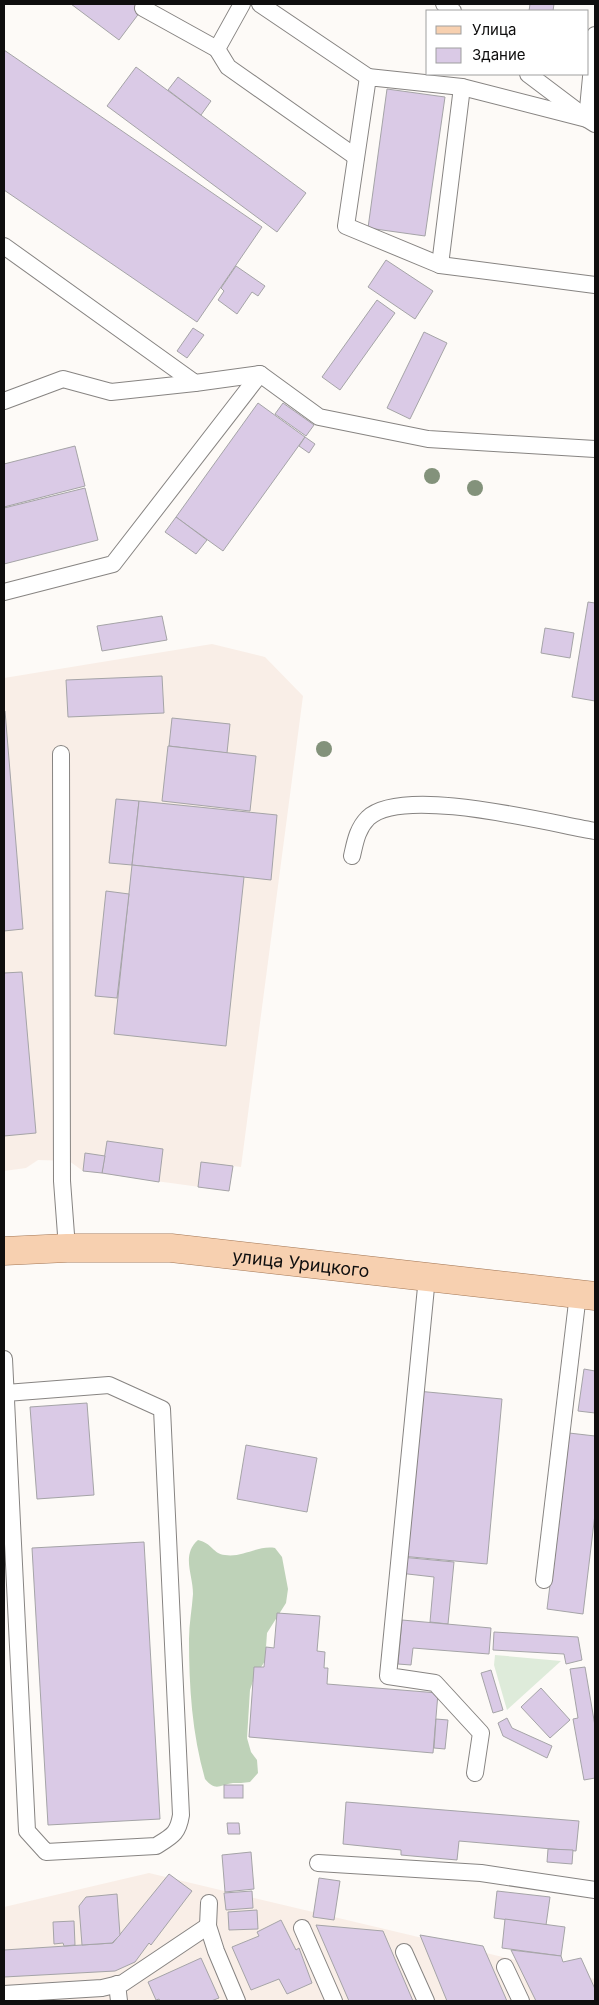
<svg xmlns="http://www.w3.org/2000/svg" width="599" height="2005" viewBox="0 0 599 2005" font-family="Inter,sans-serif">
<rect width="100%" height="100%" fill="#fdfaf7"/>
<g fill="#f9eee7">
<polygon points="212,644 265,657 303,696 241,1167 233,1166 229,1191 83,1171 69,1161 38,1160 26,1168 4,1171 4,678"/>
<polygon points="149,1873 595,1979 595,2001 4,2001 4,1907"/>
</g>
<polygon fill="#deebda" points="495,1655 561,1661 507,1710 494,1665"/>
<path fill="#bed2b8" d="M198 1540C212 1543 213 1554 225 1555 242 1558 258 1545 275 1548L282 1557 288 1589 286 1603 267 1633 265 1661 254 1678 250 1690 247 1738 251 1752 257 1760 258 1773 250 1782C244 1783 238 1783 233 1783 219 1785 216 1792 205 1779 192 1733 189 1687 189 1639 189 1624 192 1609 193 1594 193 1574 181 1555 198 1540Z"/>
<g fill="#dacae6" stroke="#a5a4a7">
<polygon points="71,4 146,4 119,40"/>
<polygon points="530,4 554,4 553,11 529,11"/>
<polygon points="4,50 262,227 197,322 4,190"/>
<polygon points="136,67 306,193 277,232 107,106"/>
<polygon points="178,77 211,101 201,115 168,90"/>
<polygon points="387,89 445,97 425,236 368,228"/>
<polygon points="386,260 433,291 415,319 368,287"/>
<polygon points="236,266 265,286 258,296 252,292 237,314 218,300 224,291 221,288"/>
<polygon points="377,300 395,313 340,390 322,377"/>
<polygon points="193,328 204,335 187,358 177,351"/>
<polygon points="424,332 447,343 410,419 387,408"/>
<polygon points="258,403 305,437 223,551 176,517"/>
<polygon points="283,403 314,425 306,436 275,414"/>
<polygon points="305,437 315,444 309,453 299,446"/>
<polygon points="75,446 85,486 4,507 4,464"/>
<polygon points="85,488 98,540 4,564 4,508"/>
<polygon points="176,517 207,540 196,554 165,532"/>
<polygon points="588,602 595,603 595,701 572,697"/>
<polygon points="162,616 167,640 102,651 97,626"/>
<polygon points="545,628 574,633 570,658 541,653"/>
<polygon points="162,676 164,713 68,717 66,680"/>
<polygon points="4,711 5,711 23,929 4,931"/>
<polygon points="172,718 230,724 227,753 169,746"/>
<polygon points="168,746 256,756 250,811 162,801"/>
<polygon points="116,799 139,801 132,865 109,863"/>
<polygon points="139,801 277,815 271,880 132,865"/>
<polygon points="132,865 244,877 226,1046 114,1034"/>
<polygon points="106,891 129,894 117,998 95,996"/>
<polygon points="22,972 36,1133 4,1136 4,973"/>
<polygon points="107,1141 163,1149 159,1182 102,1173"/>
<polygon points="85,1153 105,1156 102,1173 83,1171"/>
<polygon points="201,1162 233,1166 229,1191 198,1187"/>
<polygon points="584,1369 595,1371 595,1413 578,1411"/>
<polygon points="417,1391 502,1399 487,1564 401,1556"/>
<polygon points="87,1403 94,1495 37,1499 30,1407"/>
<polygon points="569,1433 595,1436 595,1514 583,1614 547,1609"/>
<polygon points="246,1445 317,1458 307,1512 237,1499"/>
<polygon points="144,1542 160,1819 48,1825 32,1548"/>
<polygon points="401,1557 454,1562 448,1624 430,1622 434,1577 399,1573"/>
<polygon points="277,1613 320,1616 317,1651 325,1652 324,1668 328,1668 327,1684 438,1693 433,1753 249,1737 254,1667 264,1667 266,1647 274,1648"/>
<polygon points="402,1620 491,1628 489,1654 413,1648 411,1665 398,1664"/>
<polygon points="494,1632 578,1637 582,1660 566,1664 564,1654 493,1650"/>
<polygon points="585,1667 595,1726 595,1778 584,1780 573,1719 578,1718 570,1669"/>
<polygon points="491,1670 503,1710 493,1713 481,1673"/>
<polygon points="541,1688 570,1720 550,1738 521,1707"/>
<polygon points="507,1718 512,1728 552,1746 547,1758 503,1736 498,1723"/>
<polygon points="436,1719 448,1720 445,1749 434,1748"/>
<rect x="224" y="1785" width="19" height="13"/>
<polygon points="346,1802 579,1821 576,1851 459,1841 457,1860 401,1855 401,1850 343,1844"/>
<polygon points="227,1823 239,1823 240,1834 228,1834"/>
<polygon points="548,1849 573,1850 572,1864 547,1862"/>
<polygon points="251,1852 254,1889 225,1892 222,1855"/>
<polygon points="169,1874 192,1891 151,1945 149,1943 135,1962 115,1971 4,1977 4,1950 113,1943"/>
<polygon points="319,1878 340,1881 334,1920 313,1917"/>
<polygon points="252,1891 253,1908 226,1910 224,1893"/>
<polygon points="497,1891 550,1897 546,1925 494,1918"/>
<polygon points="117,1894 120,1935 112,1943 82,1945 79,1906 86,1897"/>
<polygon points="257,1910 258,1929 229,1930 228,1912"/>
<polygon points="505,1919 565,1927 561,1956 502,1948"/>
<polygon points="281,1920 296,1950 299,1948 312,1983 287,1994 279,1979 251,1990 232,1947 259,1936 257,1932"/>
<polygon points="74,1921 75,1945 64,1946 63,1943 54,1944 53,1922"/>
<polygon points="316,1925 383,1931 413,2001 349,2001"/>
<polygon points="420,1935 483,1946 507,2001 447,2001"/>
<polygon points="511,1950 561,1956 563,1962 581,1958 595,1989 595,2001 536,2001"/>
<polygon points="201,1958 219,1998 211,2001 160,2001 159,1999 156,2000 148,1982"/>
</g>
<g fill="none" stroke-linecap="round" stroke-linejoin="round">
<defs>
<g id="lane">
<polyline points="242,4 217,49 228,67 356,157"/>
<polyline points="260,4 368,77"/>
<polyline points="444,4 453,11"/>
<polyline points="143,8 217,49"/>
<polyline points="595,35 587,119 595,124"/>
<polyline points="528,74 581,114"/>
<polyline points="587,119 462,87 368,77 346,226 440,265 595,285"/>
<polyline points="4,246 195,383 260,374"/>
<polyline points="440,265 462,87"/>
<polyline points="4,401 63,379 111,392 195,383"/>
<polyline points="4,592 113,564 260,374 319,417 428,439 595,449"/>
<polyline points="61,754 62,1181 67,1248"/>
<path d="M352 856C355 843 357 829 368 818 403 785 548 823 595 831"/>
<polyline points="427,1277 388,1676 435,1683 481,1733 475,1773"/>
<path d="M4 1359 27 1831 46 1852 156 1846C172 1836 178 1834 181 1815L162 1409 109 1385 6 1393"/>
<polyline points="544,1580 578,1294"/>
<polyline points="318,1863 481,1873 595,1890"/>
<polyline points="209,1903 208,1926 216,1951 237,2001"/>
<polyline points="302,1928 334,2001"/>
<polyline points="404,1952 426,2001"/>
<polyline points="505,1967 521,2001"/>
<polyline points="117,1984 119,2001"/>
<polyline points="4,1994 102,1988 123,1983 208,1926"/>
</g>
<g id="primary">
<path id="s1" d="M4 1251 67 1248H171L595 1296"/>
</g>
</defs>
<use href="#lane" stroke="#878482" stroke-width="18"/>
<use href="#primary" stroke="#a37756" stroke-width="29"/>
<use href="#lane" stroke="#fff" stroke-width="16"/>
<use href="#primary" stroke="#f7d0b0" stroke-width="28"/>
</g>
<g fill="#83927b">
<circle cx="432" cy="476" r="8"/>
<circle cx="475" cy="488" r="8"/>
<circle cx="324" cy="749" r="8"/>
</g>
<g text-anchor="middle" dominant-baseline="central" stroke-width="4.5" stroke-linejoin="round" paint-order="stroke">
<g font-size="18" fill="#0f0e0e" stroke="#fff">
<text stroke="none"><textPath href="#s1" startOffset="298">улица Урицкого</textPath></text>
</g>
</g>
<rect width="599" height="2005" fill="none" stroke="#0f0e0e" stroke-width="10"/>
<rect x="426" y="10" width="162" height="65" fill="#ffffff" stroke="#9f9f9f"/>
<rect x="436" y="26" width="25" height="8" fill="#f7d0b0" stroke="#9f9f9f"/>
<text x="472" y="35" font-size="15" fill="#0f0e0e">Улица</text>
<rect x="436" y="48" width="25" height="15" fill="#dacae6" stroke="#9f9f9f"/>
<text x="472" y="60" font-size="15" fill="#0f0e0e">Здание</text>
</svg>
